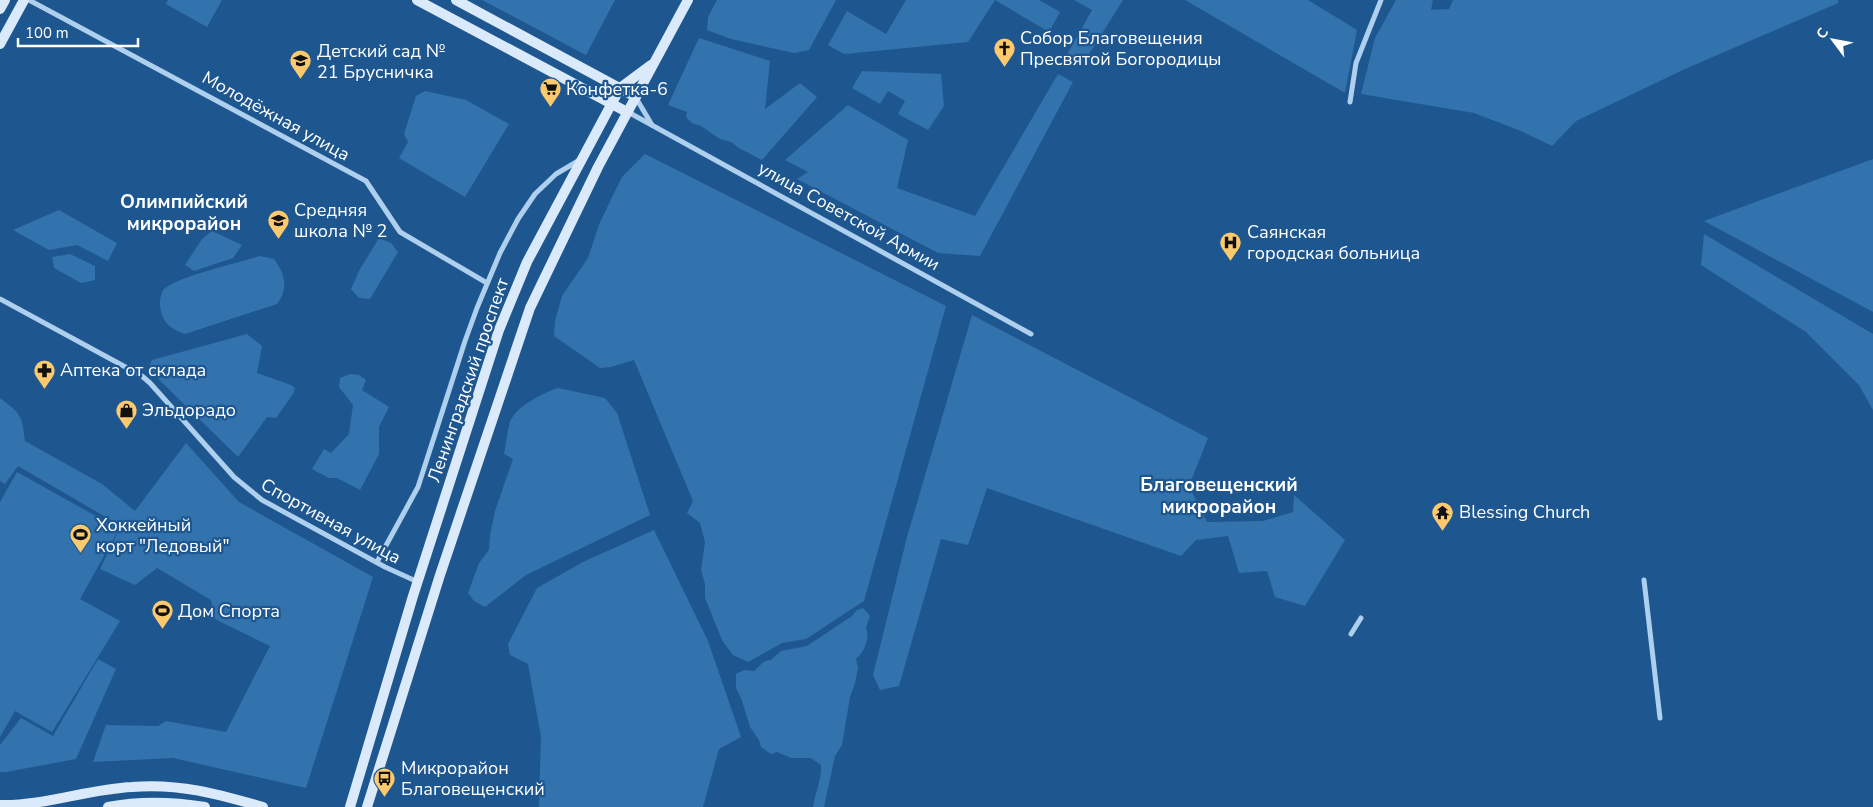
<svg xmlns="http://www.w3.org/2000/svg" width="1873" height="807" viewBox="0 0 1873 807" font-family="'Nunito Sans',sans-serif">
<rect width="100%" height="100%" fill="#1e5790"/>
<g fill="#3272ad">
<polygon points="168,0 222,0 207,27 166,4"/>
<polygon points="482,0 615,0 586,55"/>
<polygon points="717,0 836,0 809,50 794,53 731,39 707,30 708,17"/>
<polygon points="906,0 1039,0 1060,12 1049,32 995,0 968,42 844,54 828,45 847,11 886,34"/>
<polygon points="1074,0 1123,0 1081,67 1065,58 1092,10"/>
<polygon points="1185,0 1308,0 1357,30 1345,93"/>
<polygon points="1396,0 1433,0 1431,10 1449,9 1453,0 1838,0 1838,3 1685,69 1576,121 1552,146 1521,131 1474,113 1361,94 1375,38"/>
<polygon points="699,38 770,61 765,109 800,83 817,97 762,160 739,148 731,142 720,139 701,126 692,123 686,117 687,112 668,105"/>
<polygon points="862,71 941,74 944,106 928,130 898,114 905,101 888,91 880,104 852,88"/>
<polygon points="1058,74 1073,82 980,256 938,253 797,179 808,172 785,160 848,105 908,140 897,188 975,216"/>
<polygon points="425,91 466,100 509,124 465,197 399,158 408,142 404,134 416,96"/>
<polygon points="645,154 946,306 864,601 806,639 782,643 748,662 733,655 722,640 705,598 705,584 701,570 705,542 700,523 687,513 693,501 634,360 611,367 600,368 554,336 555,321 562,296 588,258 600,222 622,177"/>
<polygon points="1873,159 1873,312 1704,221"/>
<polygon points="59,210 117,243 108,261 77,245 49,250 13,230"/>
<polygon points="212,231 242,245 233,258 194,271 185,265 202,239"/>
<polygon points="1704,234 1873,334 1873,410 1859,385 1806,332 1701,265"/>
<polygon points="379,238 391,243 398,252 370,299 359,298 351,289 359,271"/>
<polygon points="70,254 95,266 95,280 81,283 54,268 52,257"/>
<path d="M260 256 274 259C285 274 289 288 277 304L185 334C172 329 164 325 161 311 159 305 160 294 164 289 176 277 241 262 260 256Z"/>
<polygon points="972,315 1208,438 1189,486 1207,522 1263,521 1293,512 1294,495 1345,540 1305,606 1275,597 1267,571 1239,573 1228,536 1196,540 1181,556 987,488 968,545 941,539 899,686 880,690 873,675 907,537"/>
<polygon points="247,334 262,346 257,373 291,385 295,388 293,394 276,418 267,417 238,457 148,369 152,360"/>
<polygon points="350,374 359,375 366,380 362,390 389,407 379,427 379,454 360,490 337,478 329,478 312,469 324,449 331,453 349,434 353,405 339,387 340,378"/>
<path d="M558 388 605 398 617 413 650 515 526 575 485 607 474 601 468 593 479 563 489 550 490 535 495 511 513 459 504 454C506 444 507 432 510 422 516 406 543 393 558 388Z"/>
<path d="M0 398C21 414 22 415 25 441L102 484 135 511 186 443 239 502 373 577 306 788 173 758 93 762 106 725 158 726 166 721 226 732 270 646 215 619 211 600 157 568 135 585 100 569 121 526 18 466 5 484 0 481Z"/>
<polygon points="17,472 119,529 80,599 120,621 52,732 15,711 0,737 0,502"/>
<polygon points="654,530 708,641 741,737 719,749 703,807 539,807 541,737 528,664 510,655 508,644 537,588 583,562"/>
<path d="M863 608 870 616 866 627C870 638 865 651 856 659L858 668 855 683 850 697 842 745 835 756 824 807H813C815 792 822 780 821 765L811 758H791L777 752 771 754 761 747 759 740 750 727 741 698 736 688V674L744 670 754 671C761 666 762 660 771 660L781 651 807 646 852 616 857 610Z"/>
<polygon points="98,659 116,669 76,759 6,772 0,772 0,745 21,718 53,736"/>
</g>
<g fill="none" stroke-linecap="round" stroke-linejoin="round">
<g stroke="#aecfed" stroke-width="5">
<polyline points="29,0 366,181 400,232 487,283"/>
<polyline points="636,98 652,125"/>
<polyline points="1350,102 1356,63 1381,0"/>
<polyline points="628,112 1031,334"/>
<polyline points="0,299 142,376 150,383 234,477 262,500 385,567 418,582"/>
<polyline points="377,562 418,487 465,341 477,308 500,253 518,219 535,194 556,174 578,161"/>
<polyline points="1644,580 1660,718"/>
<polyline points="1351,634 1361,618"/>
</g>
<g stroke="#daeafa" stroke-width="10">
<polyline points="417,0 627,112"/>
<polyline points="456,0 636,97"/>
<polyline points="0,9 5,0"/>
<polyline points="0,44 24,0"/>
<path d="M0 805C45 806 88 789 132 787 179 783 218 794 263 807"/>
<path d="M108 807C139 801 174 802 205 807"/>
<polyline points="350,807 413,596 499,330 527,262 620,88 651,65"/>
<polyline points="367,807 440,575 530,308 598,167 688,0"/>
</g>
</g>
<defs>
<symbol id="church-pin" viewBox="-11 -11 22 30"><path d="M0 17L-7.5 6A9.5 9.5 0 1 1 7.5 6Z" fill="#fcc96d" stroke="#1e5790"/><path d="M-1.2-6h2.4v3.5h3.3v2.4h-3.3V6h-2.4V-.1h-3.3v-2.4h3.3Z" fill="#111"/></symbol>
<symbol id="school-pin" viewBox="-11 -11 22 30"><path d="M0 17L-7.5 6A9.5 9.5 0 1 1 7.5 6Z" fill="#fcc96d" stroke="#1e5790"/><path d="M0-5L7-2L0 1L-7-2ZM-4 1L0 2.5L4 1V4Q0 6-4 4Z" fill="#111"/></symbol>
<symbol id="supermarket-pin" viewBox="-11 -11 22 30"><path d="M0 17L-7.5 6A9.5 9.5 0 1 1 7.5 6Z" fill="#fcc96d" stroke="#1e5790"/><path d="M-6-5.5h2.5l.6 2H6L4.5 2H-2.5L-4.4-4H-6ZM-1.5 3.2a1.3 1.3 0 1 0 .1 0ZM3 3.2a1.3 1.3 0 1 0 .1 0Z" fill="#111"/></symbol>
<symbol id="hospital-pin" viewBox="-11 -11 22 30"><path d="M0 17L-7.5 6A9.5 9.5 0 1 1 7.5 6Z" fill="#fcc96d" stroke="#1e5790"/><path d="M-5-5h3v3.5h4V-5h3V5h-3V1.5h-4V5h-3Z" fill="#111"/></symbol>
<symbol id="pharmacy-pin" viewBox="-11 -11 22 30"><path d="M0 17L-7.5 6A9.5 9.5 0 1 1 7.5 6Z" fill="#fcc96d" stroke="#1e5790"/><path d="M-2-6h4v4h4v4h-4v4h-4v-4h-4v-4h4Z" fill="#111"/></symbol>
<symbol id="shop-pin" viewBox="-11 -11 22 30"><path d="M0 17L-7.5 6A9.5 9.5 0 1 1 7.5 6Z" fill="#fcc96d" stroke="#1e5790"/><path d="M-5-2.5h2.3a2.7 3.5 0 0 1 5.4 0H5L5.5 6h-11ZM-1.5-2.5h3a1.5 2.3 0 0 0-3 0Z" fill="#111"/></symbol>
<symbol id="temple-pin" viewBox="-11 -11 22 30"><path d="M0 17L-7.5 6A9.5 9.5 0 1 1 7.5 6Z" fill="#fcc96d" stroke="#1e5790"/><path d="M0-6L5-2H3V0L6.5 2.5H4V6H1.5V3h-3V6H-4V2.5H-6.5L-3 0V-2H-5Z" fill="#111"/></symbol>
<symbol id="stadium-pin" viewBox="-11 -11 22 30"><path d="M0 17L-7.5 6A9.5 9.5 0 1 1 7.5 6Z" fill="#fcc96d" stroke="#1e5790"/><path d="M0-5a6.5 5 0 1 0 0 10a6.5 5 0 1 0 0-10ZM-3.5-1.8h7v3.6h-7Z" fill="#111"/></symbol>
<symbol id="bus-pin" viewBox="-11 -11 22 30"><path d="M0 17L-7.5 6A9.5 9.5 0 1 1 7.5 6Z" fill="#fcc96d" stroke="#1e5790"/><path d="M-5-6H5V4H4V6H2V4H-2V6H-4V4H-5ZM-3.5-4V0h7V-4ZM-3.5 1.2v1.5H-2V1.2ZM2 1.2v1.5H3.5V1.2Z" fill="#111"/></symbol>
</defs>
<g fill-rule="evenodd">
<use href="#church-pin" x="992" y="36" width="25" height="34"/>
<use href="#school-pin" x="288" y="48" width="25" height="34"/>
<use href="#supermarket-pin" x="538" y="76" width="25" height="34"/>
<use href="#school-pin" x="266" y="208" width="25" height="34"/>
<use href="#hospital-pin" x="1218" y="230" width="25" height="34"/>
<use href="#pharmacy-pin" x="32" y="358" width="25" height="34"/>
<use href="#shop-pin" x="114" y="398" width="25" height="34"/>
<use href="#temple-pin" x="1430" y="500" width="25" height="34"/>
<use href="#stadium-pin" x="68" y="522" width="25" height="34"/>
<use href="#stadium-pin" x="150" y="598" width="25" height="34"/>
<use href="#bus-pin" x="372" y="766" width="25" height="34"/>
</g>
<g text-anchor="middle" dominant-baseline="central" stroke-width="4.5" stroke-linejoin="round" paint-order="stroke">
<g font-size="18" fill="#fff" stroke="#1e5790" text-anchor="start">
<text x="1020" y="38">Собор Благовещения<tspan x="1020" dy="21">Пресвятой Богородицы</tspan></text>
<text x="317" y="51">Детский сад №<tspan x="317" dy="21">21 Брусничка</tspan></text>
<text x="566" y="89">Конфетка-6</text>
<text x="294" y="210">Средняя<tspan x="294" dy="21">школа № 2</tspan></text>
<text x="1247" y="232">Саянская<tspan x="1247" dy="21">городская больница</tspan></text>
<text x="60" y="370">Аптека от склада</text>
<text x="142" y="410">Эльдорадо</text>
<text x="1459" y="512">Blessing Church</text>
<text x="96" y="525">Хоккейный<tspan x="96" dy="21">корт "Ледовый"</tspan></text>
<text x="178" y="611">Дом Спорта</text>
<text x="401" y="768">Микрорайон<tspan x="401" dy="21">Благовещенский</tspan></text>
</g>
<g font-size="18" fill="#fff" stroke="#1e5790">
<text transform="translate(276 116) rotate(29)">Молодёжная улица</text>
<text transform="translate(849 216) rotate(29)">улица Советской Армии</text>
<text transform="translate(468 380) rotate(-71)">Ленинградский проспект</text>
<text transform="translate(331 521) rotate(29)">Спортивная улица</text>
</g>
<g font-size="19" font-weight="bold" fill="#fff" stroke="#1e5790">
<text x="184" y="202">Олимпийский<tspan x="184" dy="22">микрорайон</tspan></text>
<text x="1219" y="485">Благовещенский<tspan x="1219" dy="22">микрорайон</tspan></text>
</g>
</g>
<g transform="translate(1833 40) rotate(302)" stroke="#1e5790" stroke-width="4" paint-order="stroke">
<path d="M0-4L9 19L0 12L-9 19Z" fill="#ffffff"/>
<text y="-8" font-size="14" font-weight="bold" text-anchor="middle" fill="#ffffff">С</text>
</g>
<path d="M18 38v8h120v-8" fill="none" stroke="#ffffff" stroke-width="2.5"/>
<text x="25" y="38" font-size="15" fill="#ffffff" stroke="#1e5790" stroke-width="4" paint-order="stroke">100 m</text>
</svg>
